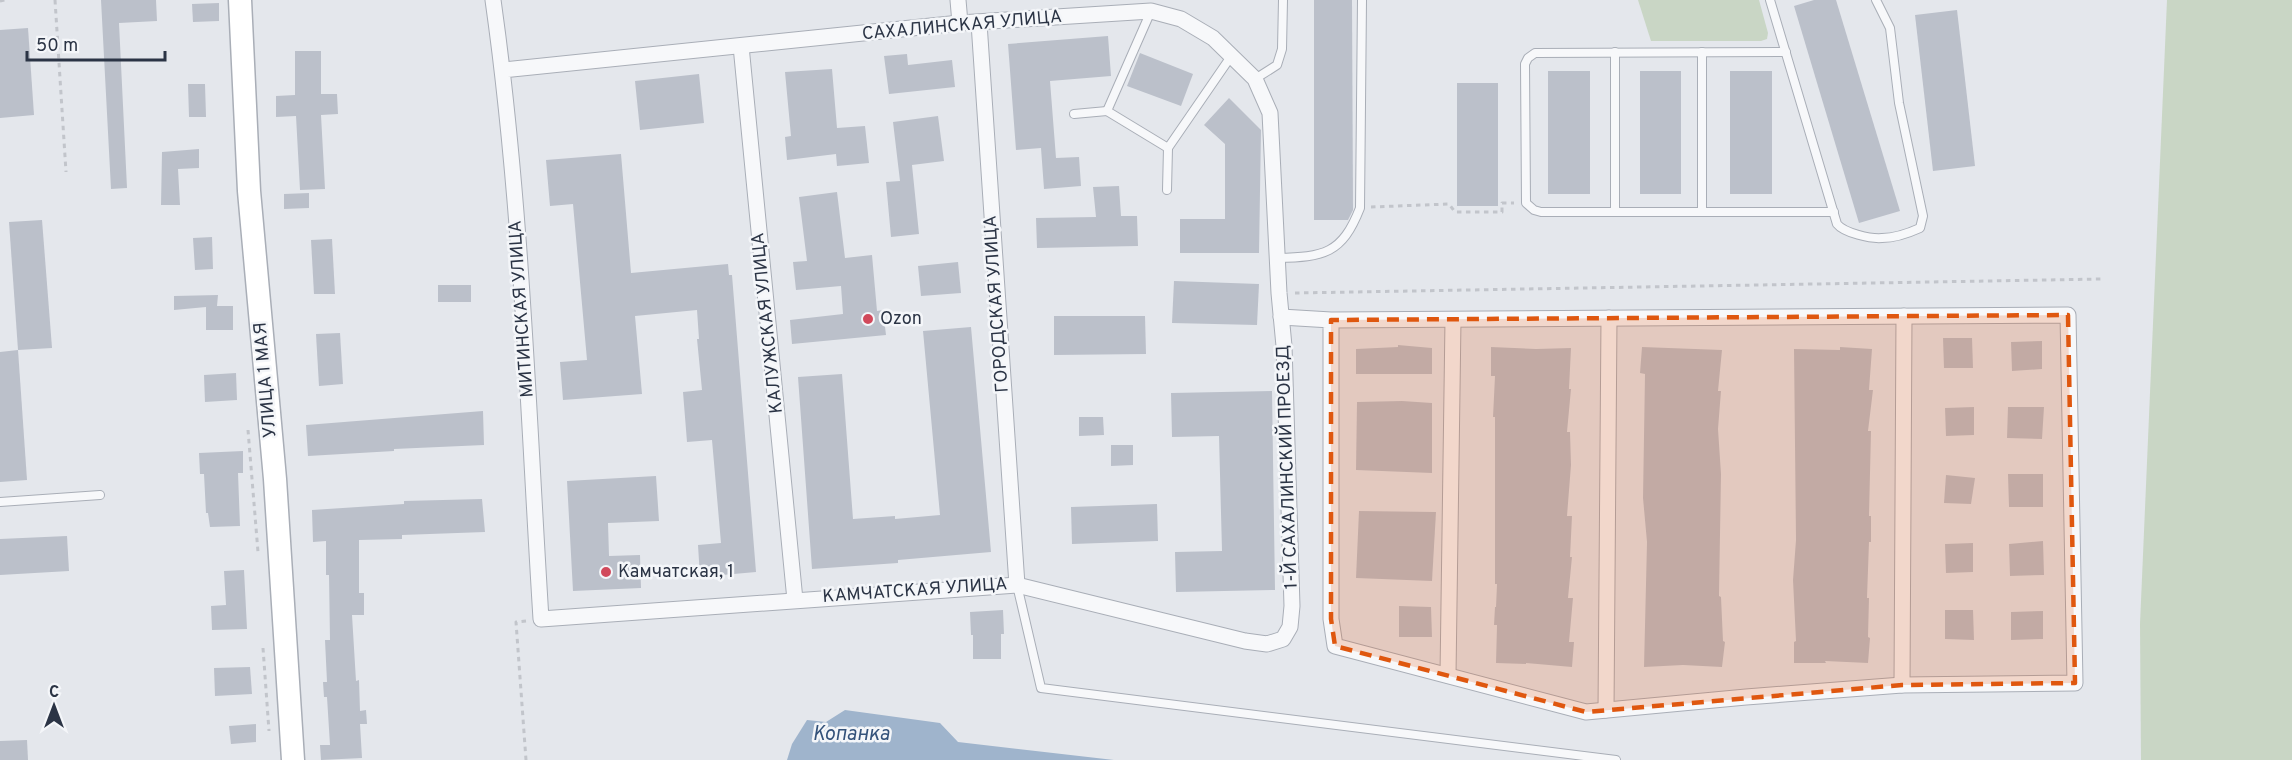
<svg xmlns="http://www.w3.org/2000/svg" width="2292" height="760" viewBox="0 0 2292 760" font-family="Overpass,sans-serif">
<rect width="100%" height="100%" fill="#e4e7ec"/>
<g fill="#c9d6c5">
<polygon points="1638,0 1759,0 1768,33 1767,39 1761,41 1651,41"/>
<polygon points="2167,0 2292,0 2292,760 2141,760 2140,624"/>
</g>
<polygon fill="#9fb4cc" points="845,710 940,723 958,742 1114,760 787,760 792,744 807,720 826,722"/>
<g fill="#bbc0ca">
<polygon points="101,0 156,0 157,21 119,23 127,188 111,189"/>
<polygon points="1314,0 1352,0 1353,210 1348,220 1314,220"/>
<polygon points="1814,0 1836,0 1900,211 1859,223 1794,6"/>
<polygon points="219,3 219,21 193,22 192,4"/>
<polygon points="1957,10 1975,166 1933,171 1915,15"/>
<polygon points="28,28 34,115 0,118 0,30"/>
<polygon points="1108,36 1111,76 1050,81 1056,158 1079,157 1081,186 1044,189 1041,148 1016,150 1008,44"/>
<polygon points="295,51 321,51 321,94 337,94 338,114 321,115 325,189 300,190 296,116 276,117 276,96 295,95"/>
<polygon points="1140,53 1193,74 1181,106 1127,86"/>
<polygon points="907,54 908,65 952,60 955,87 889,94 884,56"/>
<polygon points="832,69 837,128 865,126 869,163 837,166 836,154 787,160 785,137 791,136 785,72"/>
<rect x="1548" y="71" width="42" height="123"/>
<rect x="1640" y="71" width="41" height="123"/>
<rect x="1730" y="71" width="42" height="123"/>
<polygon points="699,74 704,123 640,130 635,81"/>
<rect x="1457" y="83" width="41" height="123"/>
<polygon points="188,84 205,84 206,117 189,117"/>
<polygon points="1229,98 1261,130 1259,253 1180,253 1180,219 1225,219 1225,144 1204,125"/>
<polygon points="938,116 944,161 912,165 919,234 891,237 886,182 900,181 893,122"/>
<polygon points="199,149 199,168 178,169 180,205 161,205 162,152"/>
<polygon points="621,154 631,273 728,264 729,275 732,275 756,572 700,577 698,545 721,543 712,440 687,442 683,392 702,390 697,339 699,339 697,310 635,316 642,394 563,400 560,362 587,360 573,204 550,206 546,160"/>
<polygon points="1119,186 1121,216 1137,216 1138,246 1037,248 1036,218 1096,217 1093,187"/>
<polygon points="837,192 845,258 872,255 877,311 883,310 886,335 792,344 790,320 843,314 841,286 796,290 793,262 807,261 799,197"/>
<polygon points="309,193 309,208 284,209 284,194"/>
<polygon points="42,220 52,348 18,350 9,222"/>
<polygon points="212,237 213,269 195,270 193,238"/>
<polygon points="332,239 335,294 314,294 311,240"/>
<polygon points="958,262 961,293 921,296 918,266"/>
<polygon points="1174,281 1259,284 1257,325 1172,323"/>
<rect x="438" y="285" width="33" height="17"/>
<polygon points="218,295 217,306 233,306 233,330 206,330 206,307 174,310 174,296"/>
<polygon points="1054,316 1145,316 1146,354 1054,355"/>
<polygon points="971,327 991,552 898,560 898,563 812,569 798,377 842,374 853,519 895,516 895,519 940,515 923,331"/>
<polygon points="340,333 343,384 319,386 316,334"/>
<polygon points="1943,338 1972,338 1973,368 1944,368"/>
<polygon points="2042,341 2042,369 2012,371 2011,342"/>
<polygon points="1398,345 1432,348 1432,374 1356,374 1356,349 1398,347"/>
<polygon points="1491,347 1536,349 1571,348 1569,389 1571,389 1567,432 1570,432 1571,465 1567,516 1572,516 1570,557 1572,557 1568,598 1573,598 1569,642 1574,642 1572,667 1526,663 1526,664 1496,663 1497,625 1494,625 1495,607 1496,607 1497,584 1495,584 1495,417 1493,417 1495,376 1491,376"/>
<polygon points="1642,347 1722,350 1718,391 1721,391 1718,429 1721,474 1719,596 1721,597 1723,641 1725,642 1722,667 1683,665 1644,667 1647,542 1643,498 1645,374 1640,373"/>
<polygon points="1840,347 1872,349 1869,390 1873,390 1868,431 1871,431 1869,516 1871,516 1871,542 1869,542 1867,598 1869,598 1868,637 1870,638 1868,663 1825,661 1826,663 1794,663 1794,642 1796,641 1793,580 1796,540 1794,349 1840,350"/>
<polygon points="18,350 27,480 0,482 0,352"/>
<polygon points="236,373 237,400 205,402 204,375"/>
<polygon points="1272,391 1275,590 1176,592 1175,552 1222,551 1219,436 1172,437 1171,393"/>
<polygon points="1402,401 1432,403 1432,473 1356,470 1357,402"/>
<polygon points="1974,407 1974,435 1946,436 1945,408"/>
<polygon points="2008,407 2044,407 2042,439 2007,438"/>
<polygon points="483,411 484,445 394,449 394,451 308,456 306,425"/>
<polygon points="1079,417 1103,417 1104,435 1079,436"/>
<polygon points="1111,445 1133,445 1133,465 1111,466"/>
<polygon points="243,451 243,473 238,473 240,526 210,527 208,513 206,513 204,474 200,474 199,453"/>
<polygon points="2008,474 2043,474 2043,507 2009,507"/>
<polygon points="1946,475 1975,478 1971,504 1944,503"/>
<polygon points="656,476 659,521 608,523 609,556 640,555 641,588 573,591 567,481"/>
<polygon points="482,499 485,532 402,535 402,539 359,540 359,593 364,593 364,615 352,615 356,681 359,680 360,711 366,710 367,724 360,724 362,758 321,760 320,745 330,745 327,697 324,697 323,682 327,682 325,640 330,640 329,575 326,575 326,541 313,542 312,510 404,504 404,501"/>
<polygon points="1157,504 1158,541 1072,544 1071,507"/>
<polygon points="1359,511 1436,512 1432,581 1356,578"/>
<polygon points="67,536 69,571 0,575 0,539"/>
<polygon points="2043,541 2044,575 2010,576 2009,544"/>
<polygon points="1973,543 1973,572 1946,573 1945,544"/>
<polygon points="244,570 247,629 212,630 211,606 226,605 224,571"/>
<polygon points="1399,606 1431,607 1432,637 1399,637"/>
<polygon points="1003,610 1004,634 1001,634 1001,659 973,659 973,635 971,635 970,612"/>
<polygon points="1945,610 1973,610 1974,640 1945,639"/>
<polygon points="2043,611 2043,639 2011,640 2011,612"/>
<polygon points="250,667 252,694 215,696 214,668"/>
<polygon points="256,724 256,742 231,744 229,726"/>
<polygon points="27,740 28,760 0,760 0,741"/>
</g>
<g fill="none" stroke-linecap="round" stroke-linejoin="round">
<defs>
<g id="lane">
<path d="M1770 0 1837 224C1844 233 1871 239 1882 238 1894 238 1909 233 1920 228L1923 216 1899 103 1890 28 1876 0"/>
<polyline points="1151,11 1107,111 1168,148 1232,55"/>
<polyline points="1615,52 1615,212"/>
<polyline points="1702,52 1702,212"/>
<polyline points="1786,52 1535,53 1528,58 1525,64 1526,203 1534,210 1541,212 1834,212"/>
<polyline points="1255,79 1277,65 1282,49 1283,0"/>
<polyline points="1074,114 1107,111"/>
<polyline points="1167,190 1168,148"/>
<path d="M1277 258C1324 257 1342 254 1360 208L1362 0"/>
<polyline points="0,502 100,495"/>
<polyline points="1017,585 1041,688 1616,760"/>
</g>
<g id="street">
<path d="M493 0C522 205 528 413 541 619L1017 585 1245 641 1267 644 1283 639 1290 627 1292 606 1284 346 1279 293 1270 113 1255 79 1213 38 1181 19 1151 11 960 23 503 70"/>
<polyline points="958,0 960,23"/>
<polyline points="979,23 1017,585"/>
<polyline points="741,46 795,600"/>
<polyline points="1281,317 1331,320 2068,315 2075,683 1902,685 1746,697 1586,712 1335,646 1331,619 1331,320"/>
<polyline points="1448,675 1453,320"/>
<polyline points="1902,685 1904,316"/>
<polyline points="1606,710 1609,318"/>
</g>
<polyline id="secondary" points="240,0 249,191 275,479 293,760"/>
</defs>
<use href="#lane" stroke="#a9aeb7" stroke-width="10"/>
<use href="#street" stroke="#a9aeb7" stroke-width="17"/>
<use href="#secondary" stroke="#a9aeb7" stroke-width="25"/>
<g stroke="#c2c5cb" stroke-width="3" stroke-dasharray="4.5 4.5" stroke-linecap="butt">
<polyline points="55,0 66,172"/>
<polyline points="0,1 5,0"/>
<polyline points="1371,207 1449,204 1455,212 1502,212 1502,203 1514,203"/>
<polyline points="1295,293 2103,279"/>
<polyline points="248,430 258,552"/>
<polyline points="526,621 516,622 526,760"/>
<polyline points="263,648 269,731"/>
</g>
<use href="#lane" stroke="#f7f8fa" stroke-width="8"/>
<use href="#street" stroke="#f7f8fa" stroke-width="15"/>
<use href="#secondary" stroke="#fff" stroke-width="22"/>
</g>
<path fill="#df570f" fill-opacity="0.2" stroke="#df570f" stroke-width="4.5" stroke-dasharray="12 8" stroke-linejoin="round" d="M2068 315 2075 683 1902 685 1586 712 1335 646 1331 619V320Z"/>
<g fill="#d1495b" stroke="#f4f6f9" stroke-width="2">
<circle cx="868" cy="319" r="6"/>
<circle cx="606" cy="572" r="6"/>
</g>
<g text-anchor="middle" dominant-baseline="central" stroke-width="5" stroke-linejoin="round" paint-order="stroke">
<g font-size="18" fill="#2b3445" stroke="#f4f6f9">
<text transform="translate(962 26) rotate(-5)">САХАЛИНСКАЯ УЛИЦА</text>
<text transform="translate(997 304) rotate(-94)">ГОРОДСКАЯ УЛИЦА</text>
<text transform="translate(522 309) rotate(-94)">МИТИНСКАЯ УЛИЦА</text>
<text transform="translate(768 323) rotate(-96)">КАЛУЖСКАЯ УЛИЦА</text>
<text transform="translate(266 380) rotate(-95)">УЛИЦА 1 МАЯ</text>
<text transform="translate(1288 467) rotate(-92)">1-Й САХАЛИНСКИЙ ПРОЕЗД</text>
<text transform="translate(915 591) rotate(-4)">КАМЧАТСКАЯ УЛИЦА</text>
</g>
<g font-size="18" fill="#2b3445" stroke="#f4f6f9" text-anchor="start">
<text x="880" y="319">Ozon</text>
<text x="618" y="572">Камчатская, 1</text>
</g>
<g font-size="20" font-style="italic" fill="#34527a" stroke="#f4f6f9">
<text x="851" y="735">Копанка</text>
</g>
</g>
<g transform="translate(54 706)" stroke="#f4f6f9" stroke-width="4.5" paint-order="stroke">
<path d="M0-4.5L10 22L0 15L-10 22Z" fill="#2b3445"/>
<text y="-9" font-size="16" font-weight="bold" text-anchor="middle" fill="#2b3445">С</text>
</g>
<path d="M27 51v9h138v-9" fill="none" stroke="#2b3445" stroke-width="3"/>
<text x="36" y="51" font-size="18" fill="#2b3445" stroke="#f4f6f9" stroke-width="4.5" paint-order="stroke">50 m</text>
</svg>
